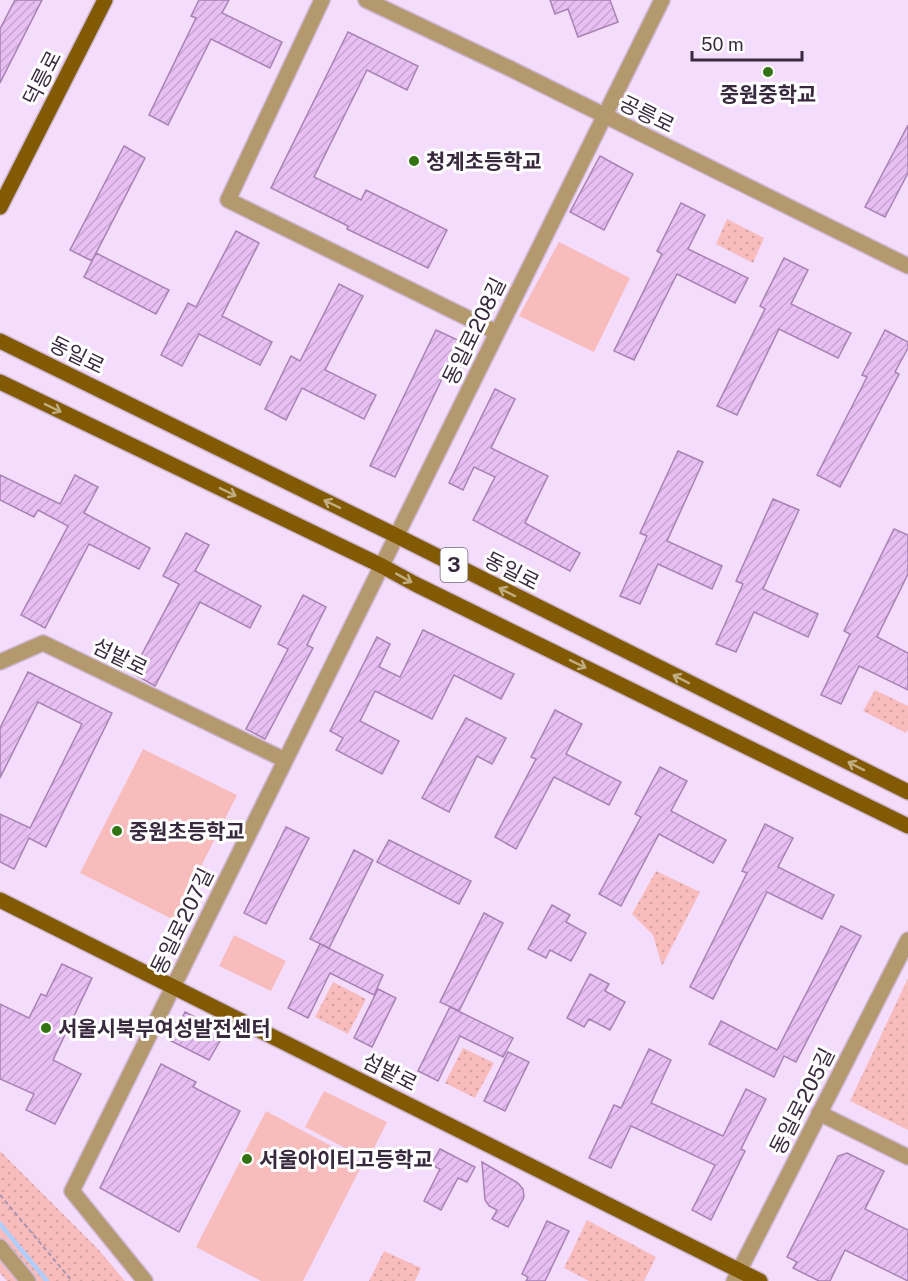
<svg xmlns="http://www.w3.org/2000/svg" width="908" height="1281" viewBox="0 0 908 1281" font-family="'Public Sans','Noto Sans KR',sans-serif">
<defs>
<pattern id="park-dots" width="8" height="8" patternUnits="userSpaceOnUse" patternTransform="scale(1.5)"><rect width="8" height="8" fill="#f8bcbc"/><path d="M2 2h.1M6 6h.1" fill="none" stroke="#d5a2a3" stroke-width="1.8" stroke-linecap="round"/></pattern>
<pattern id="building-hatch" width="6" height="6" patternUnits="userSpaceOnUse" patternTransform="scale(1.5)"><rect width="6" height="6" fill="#e7bff3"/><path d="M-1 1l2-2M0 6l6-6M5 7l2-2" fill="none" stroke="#c7a4d1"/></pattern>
</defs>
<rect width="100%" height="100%" fill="#f4dcfc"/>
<g fill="#f8bcbc">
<polygon points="559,242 630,278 594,352 519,316"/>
<polygon points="143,749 237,795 174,920 80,873"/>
<polygon points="234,935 286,961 271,991 219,966"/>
<polygon points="324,1091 387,1122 368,1160 305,1127"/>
<polygon points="266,1111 363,1163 303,1281 261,1281 196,1247"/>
</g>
<g fill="url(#park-dots)">
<polygon points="727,219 764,238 753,263 716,244"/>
<polygon points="875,690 908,706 908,729 906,733 863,711"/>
<polygon points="656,871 700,892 662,966 653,935 632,914"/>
<polygon points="908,978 908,1130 850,1101"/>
<polygon points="333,982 366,999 348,1034 315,1017"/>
<polygon points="463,1048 494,1063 475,1098 445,1083"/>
<polygon points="0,1151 97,1248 125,1281 7,1281 0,1273"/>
<polygon points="587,1220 656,1257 644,1281 589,1281 564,1268"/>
<polygon points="384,1251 421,1268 415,1281 369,1281"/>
</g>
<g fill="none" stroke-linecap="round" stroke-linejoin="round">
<polyline stroke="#afcefc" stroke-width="4.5" points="0,1224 47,1281"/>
</g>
<g fill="url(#building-hatch)" stroke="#a882b4" stroke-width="1.5">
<polygon points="15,0 42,0 0,83 0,29"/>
<polygon points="199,0 229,0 222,13 282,42 270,68 211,39 168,125 149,115 196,18 191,16"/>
<polygon points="550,0 610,0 618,22 578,37 568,9 555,14"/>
<polygon points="348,32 418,66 407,90 367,70 314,177 361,200 366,190 447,230 428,268 347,229 348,226 271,188"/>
<polygon points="908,125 908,173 885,217 865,207"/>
<polygon points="124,146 145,158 92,261 70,250"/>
<polygon points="600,156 633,174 604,230 570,212"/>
<polygon points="681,203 705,215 688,249 748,278 735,303 677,274 634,360 614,351 662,254 657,251"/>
<polygon points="236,231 259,243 222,316 272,342 260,365 199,334 182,366 161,355 188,303 196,307"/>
<polygon points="96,253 169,290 156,314 84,277"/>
<polygon points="784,258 808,270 791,304 851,333 838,358 779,329 737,415 717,406 765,309 760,306"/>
<polygon points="339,284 363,296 325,370 376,395 364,419 302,388 286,420 265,409 291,356 300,361"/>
<polygon points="436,330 460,341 395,477 370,466"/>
<polygon points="885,330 908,342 908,348 895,372 899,374 840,487 817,475 867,377 862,375"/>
<polygon points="495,389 515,399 491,448 548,476 525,523 580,553 570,571 473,520 495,477 474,467 463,490 449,483"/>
<polygon points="678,451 703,462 667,541 722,566 712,589 658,564 640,604 620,596 647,536 640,533"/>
<polygon points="0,475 60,504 75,475 98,487 84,513 150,548 139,569 89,544 45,628 21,615 68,526 38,510 34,517 0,500"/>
<polygon points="773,499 799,510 763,589 818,614 808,637 754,612 736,652 716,644 743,584 736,581"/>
<polygon points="894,529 908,535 908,574 877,637 908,653 908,690 859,666 841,704 821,695 850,634 844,631"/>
<polygon points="186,533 209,545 195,571 261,606 250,628 200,602 155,686 132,673 179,584 163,576"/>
<polygon points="303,595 326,607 307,645 313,648 265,739 246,729 288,649 278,644"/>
<polygon points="423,630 514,674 501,699 454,675 432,719 375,691 360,721 399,741 382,774 336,750 343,738 330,731 377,637 390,644 379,667 400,677"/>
<polygon points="28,672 112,713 46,847 29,838 14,869 0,862 0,814 30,828 82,724 38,702 0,778 0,728"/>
<polygon points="555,710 582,724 566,754 621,782 609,805 554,777 516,849 495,837 536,759 531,757"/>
<polygon points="466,718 506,738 492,764 477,756 449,812 422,798"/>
<polygon points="660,767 687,781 671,811 726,840 713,863 659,834 621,906 599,894 641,817 635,814"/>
<polygon points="765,824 793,838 778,867 834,895 822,919 767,892 713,999 690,987 747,873 742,871"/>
<polygon points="286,827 309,838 266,924 244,913"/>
<polygon points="389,840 471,881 459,904 377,862"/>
<polygon points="354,850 373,860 329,948 310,939"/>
<polygon points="552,905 570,915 566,922 586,933 571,961 550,950 546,958 528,949"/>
<polygon points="484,913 503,923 459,1011 440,1002"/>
<polygon points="841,926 861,936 796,1062 784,1056 774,1077 709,1044 721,1021 777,1050"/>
<polygon points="320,944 383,975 374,995 330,973 308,1018 288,1008"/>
<polygon points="62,964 92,978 53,1060 81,1074 55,1124 26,1110 34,1094 0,1079 0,1004 29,1018 41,994 46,996"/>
<polygon points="590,974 609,984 605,991 625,1002 610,1030 589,1019 584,1027 567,1018"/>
<polygon points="378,989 396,998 372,1047 354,1038"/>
<polygon points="450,1007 513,1038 503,1057 460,1036 438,1081 418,1071"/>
<polygon points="185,1012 225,1032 209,1060 171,1041"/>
<polygon points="649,1049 671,1060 651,1103 723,1136 746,1089 766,1099 741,1149 745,1151 711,1220 692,1210 715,1165 631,1126 611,1168 589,1158 614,1105 621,1108"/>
<polygon points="508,1052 529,1062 505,1111 484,1101"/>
<polygon points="161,1064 196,1082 193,1087 240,1111 179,1232 100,1188"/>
<polygon points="440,1149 475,1167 467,1182 458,1178 441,1210 424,1201 440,1169 431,1165"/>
<polygon points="847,1153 884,1171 865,1209 908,1230 908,1281 845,1250 830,1281 819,1281 793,1268 797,1262 787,1257 838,1156"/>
<polygon points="482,1162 518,1183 523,1189 524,1197 508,1227 492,1219 497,1210 489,1206 485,1200"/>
<polygon points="547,1221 569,1231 545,1281 526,1281 528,1277 522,1274"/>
</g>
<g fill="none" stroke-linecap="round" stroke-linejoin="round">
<defs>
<g id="minor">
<polyline points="322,0 228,200 496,332"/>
<polyline points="366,0 509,68 908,266"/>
<polyline points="0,662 43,643 285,760"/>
<polyline points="819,1113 908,1157"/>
<polyline points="0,1247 28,1281"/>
<polyline points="145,1281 72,1191 662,0"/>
<polyline points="734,1281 908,940"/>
</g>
<g id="major">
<polyline points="0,207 105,0"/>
<polyline points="0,341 397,536 908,792"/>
<polyline points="0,382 382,566 415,584 908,826"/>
<polyline points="0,900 760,1281"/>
</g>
</defs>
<use href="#minor" stroke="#cfb8d6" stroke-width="18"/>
<use href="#major" stroke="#cfb8d6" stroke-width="18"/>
<polyline stroke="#aa95b1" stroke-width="2" stroke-dasharray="4.5 3" stroke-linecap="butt" points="0,1195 72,1281"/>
<use href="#minor" stroke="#b5996e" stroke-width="15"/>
<use href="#major" stroke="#825a03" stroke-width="15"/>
</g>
<defs><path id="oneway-shaft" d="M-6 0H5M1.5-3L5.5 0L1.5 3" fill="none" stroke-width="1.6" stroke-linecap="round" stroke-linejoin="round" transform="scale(1.5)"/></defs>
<g stroke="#c0ac81">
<use href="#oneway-shaft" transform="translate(53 408) rotate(26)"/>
<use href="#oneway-shaft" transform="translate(228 492) rotate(26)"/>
<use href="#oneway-shaft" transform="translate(332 504) rotate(-154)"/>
<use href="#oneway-shaft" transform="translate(404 578) rotate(29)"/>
<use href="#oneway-shaft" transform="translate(507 592) rotate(-153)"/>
<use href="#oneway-shaft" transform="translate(578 664) rotate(26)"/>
<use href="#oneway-shaft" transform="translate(681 679) rotate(-153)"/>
<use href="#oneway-shaft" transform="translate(856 766) rotate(-153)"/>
</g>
<g fill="#317411" stroke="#fff" stroke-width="2">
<circle cx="768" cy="72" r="6"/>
<circle cx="414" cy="161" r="6"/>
<circle cx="117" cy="831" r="6"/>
<circle cx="46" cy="1028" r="6"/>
<circle cx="247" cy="1159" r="6"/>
</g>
<g text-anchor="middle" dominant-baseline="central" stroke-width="6" stroke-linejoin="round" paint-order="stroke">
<rect fill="#fff" stroke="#746978" stroke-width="1.5" x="440.5" y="548" width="27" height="34" rx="4.5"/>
<g font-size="20" font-weight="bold" fill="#39293e">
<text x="454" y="565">3</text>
</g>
<g font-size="21" fill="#39293e" stroke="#fff">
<text transform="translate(42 78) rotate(-63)">덕릉로</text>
<text transform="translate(647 114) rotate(26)">공릉로</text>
<text transform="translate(474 331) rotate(-64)">동일로208길</text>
<text transform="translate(77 355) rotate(26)">동일로</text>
<text transform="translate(512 571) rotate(27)">동일로</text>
<text transform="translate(120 657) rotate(26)">섬밭로</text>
<text transform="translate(182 921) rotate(-64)">동일로207길</text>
<text transform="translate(390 1072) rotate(27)">섬밭로</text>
<text transform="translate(802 1101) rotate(-63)">동일로205길</text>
</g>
<g font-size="21" font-weight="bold" fill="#39293e" stroke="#fff" text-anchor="start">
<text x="768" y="94" text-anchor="middle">중원중학교</text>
<text x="426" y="161">청계초등학교</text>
<text x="129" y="831">중원초등학교</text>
<text x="58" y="1028">서울시북부여성발전센터</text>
<text x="259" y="1159">서울아이티고등학교</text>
</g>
</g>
<path d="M692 51v9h110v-9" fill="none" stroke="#39293e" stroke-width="3"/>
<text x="701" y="51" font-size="18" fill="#39293e" stroke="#ffffff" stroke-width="4.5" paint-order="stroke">50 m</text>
</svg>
